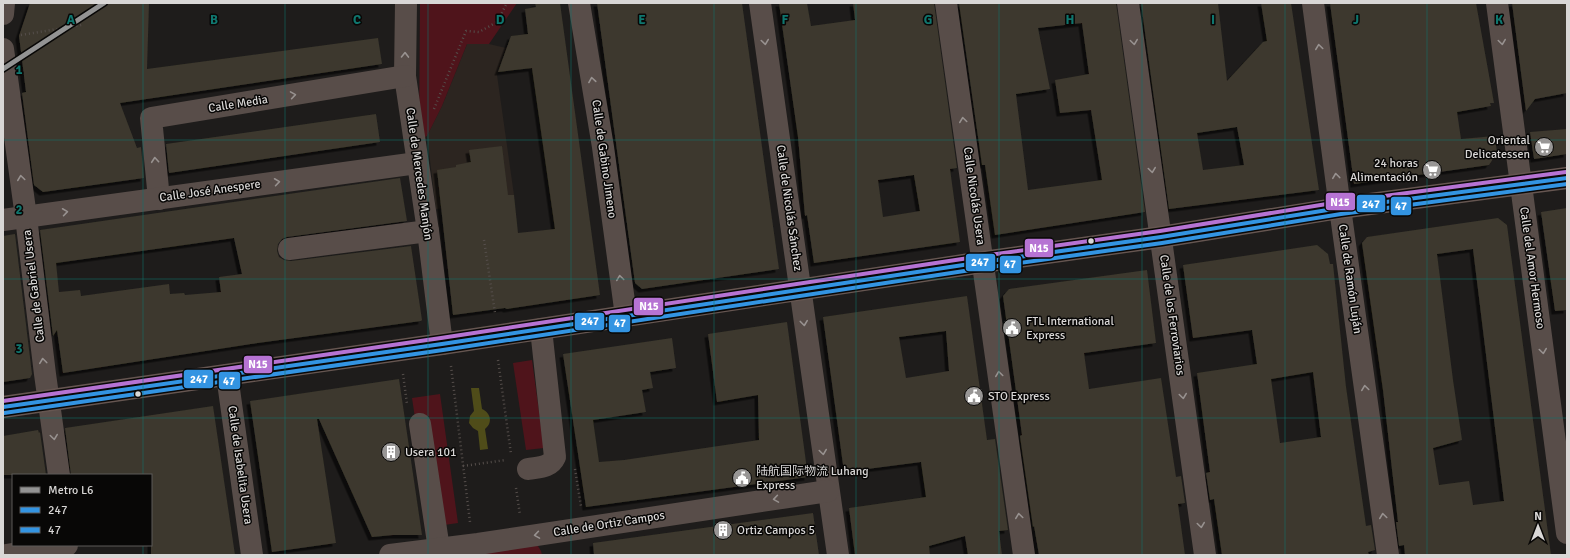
<svg xmlns="http://www.w3.org/2000/svg" width="1570" height="558" viewBox="0 0 1570 558" font-family="Signika,'Noto Sans SC',sans-serif">
<defs>
<filter id="shadow"><feDropShadow dx="-3.5" dy="3.5" stdDeviation="0" flood-color="#0009"/></filter>
</defs>
<rect width="100%" height="100%" fill="#1e1c1b"/>
<polygon fill="#2c2520" points="467,44 489,44 506,48 497,75 514,195 481,198 458,207 436,209 427,136 442,106"/>
<g fill="#4f141b">
<polygon points="420,3 517,3 489,44 467,44 442,106 427,136 419,140"/>
<polygon points="532,360 544,448 526,450 513,363"/>
<polygon points="440,394 458,523 444,525 429,416 415,418 412,398"/>
<polygon points="536,543 541,551 542,555 477,555"/>
</g>
<path fill="#4f4c19" d="M471 388H479L482 409C491 413 493 423 485 429L488 449 480 450 478 431 473 428 469 423 470 416 474 411Z"/>
<g fill="#3c382d" fill-rule="evenodd" filter="url(#shadow)">
<polygon points="30,3 149,3 147,69 378,38 382,64 120,103 137,148 141,147 144,178 43,192 34,185 22,93 26,92 19,36"/>
<polygon points="535,3 560,3 600,295 507,309 505,308 453,315 437,170 456,167 456,165 471,162 469,150 502,146 508,195 514,195 518,233 555,229 532,68 498,72 511,36 528,34 525,9 536,7"/>
<polygon points="597,3 742,3 779,269 642,289 635,283"/>
<path d="M779 3H807L811 26 855 20 853 3H934L957 168 950 169 960 242 814 263 807 215 805 216 798 137ZM914 175 920 211 883 217 878 180Z"/>
<path d="M959 3H1116L1145 212 995 235 985 165H982ZM1082 23 1089 74 1055 80 1060 113 1091 110 1102 180 1028 190 1016 94 1050 89 1038 28Z"/>
<path d="M1141 3H1218L1227 81 1263 42 1267 41 1261 3H1291L1319 190 1169 209ZM1237 127 1244 165 1203 170 1197 133Z"/>
<polygon points="1330,3 1476,3 1494,103 1490,103 1491,106 1457,112 1461,139 1495,136 1497,153 1489,165 1354,184"/>
<polygon points="1512,3 1567,3 1567,93 1535,99 1526,111"/>
<polygon points="376,114 380,142 169,173 166,144"/>
<polygon points="1567,129 1567,154 1534,159 1530,132"/>
<path d="M400 178 407 221 287 237 282 239 278 244 277 251 279 257 284 260 291 261 411 246 422 320 421 321 251 344 63 373 57 330 53 336 40 230ZM234 238 242 274 219 277 221 292 185 295 184 293 170 294 169 284 81 296 80 290 59 292 56 263Z"/>
<polygon points="1567,208 1567,310 1555,311 1541,212"/>
<path d="M1498 218 1507 225 1551 555H1405L1404 545 1399 546 1396 522H1398L1383 390 1362 243 1367 237ZM1473 249 1504 501 1473 505 1469 481 1439 485 1433 448 1462 440 1453 380 1437 254Z"/>
<polygon points="15,234 32,374 30,378 3,382 3,236"/>
<path d="M1317 245 1328 254 1330 264H1333L1346 387 1366 526 1371 525 1375 550 1368 552 1369 555H1222L1214 499 1210 500 1206 473 1210 472 1197 373 1257 364 1252 330 1193 338 1183 265ZM1313 372 1321 437 1280 443 1271 379Z"/>
<polygon points="1147,270 1156,343 1084,353 1089,389 1161,378 1176,477 1181,476 1185,503 1178,504 1185,555 1039,555 1034,526 1033,527 1020,436 1022,435 1003,296 1009,289"/>
<path d="M967 296 987 440 995 439 1008 530 999 531 1002 555H968L965 536 929 546 930 555H855L849 508 926 497 921 462 844 472 823 317ZM946 331 949 371 906 378 899 337Z"/>
<polygon points="787,322 808,477 586,507 563,354 672,338 676,368 650,372 653,388 642,390 646,412 593,420 599,462 624,460 759,440 758,395 717,402 708,334"/>
<polygon points="399,379 422,535 393,535 372,537 319,419 317,419 336,543 272,552 250,401"/>
<polygon points="213,406 235,555 151,555 151,475 71,475 65,428"/>
<polygon points="38,430 39,433 40,432 46,475 3,475 3,436"/>
<polygon points="813,513 819,555 594,555 593,543"/>
</g>
<g fill="none" stroke-linecap="round" stroke-linejoin="round">
<g stroke="#554e4b" stroke-width="2.5" stroke-dasharray="1 3" stroke-linecap="butt">
<polyline points="21,35 82,25"/>
<polyline points="434,109 466,31 479,32 497,22 507,3"/>
<polyline points="484,240 495,313"/>
<polyline points="498,360 511,454"/>
<polyline points="451,366 470,522"/>
<polyline points="403,374 407,404"/>
<polyline points="463,466 506,460"/>
<polyline points="575,469 581,506"/>
<polyline points="516,488 520,515"/>
</g>
<g stroke="#584d49" stroke-width="22">
<polyline points="406,3 405,76 428,231 442,344"/>
<polyline points="579,3 603,147 626,316"/>
<path d="M760 3C786 187 811 371 838 555"/>
<polyline points="946,3 1024,555"/>
<polyline points="1128,3 1205,555"/>
<polyline points="1313,3 1340,208 1388,555"/>
<polyline points="1497,3 1567,533"/>
<polyline points="3,14 4,3"/>
<polyline points="3,49 26,217 45,374 59,475"/>
<polyline points="159,199 151,118 405,76"/>
<polyline points="3,220 417,163"/>
<polyline points="289,249 428,231"/>
<polyline points="227,375 252,555"/>
<polyline points="420,424 439,549"/>
<path d="M528 469C539 467 550 468 555 457L541 329"/>
<polyline points="6,555 67,545"/>
<polyline points="390,555 478,544 828,491"/>
</g>
<polyline stroke="#665651" stroke-width="22" points="3,407 442,344 983,262 1161,237 1340,208 1567,178"/>
<defs>
<polyline id="bus-1" points="3,407 442,344 983,262 1161,237 1340,208 1567,178"/>
<polyline id="bus-2" points="4,413 443,350 984,268 1162,243 1341,214 1567,184"/>
<polyline id="bus-3" points="3,401 441,338 982,256 1160,231 1339,202 1566,172"/>
</defs>
<use href="#bus-1" stroke="#080706" stroke-width="7"/>
<use href="#bus-2" stroke="#080706" stroke-width="7"/>
<use href="#bus-3" stroke="#080706" stroke-width="7"/>
<use href="#bus-1" stroke="#3394e2" stroke-width="4"/>
<use href="#bus-2" stroke="#3394e2" stroke-width="4"/>
<use href="#bus-3" stroke="#b673d3" stroke-width="4"/>
<defs>
<polyline id="metro-1" points="3,69 104,3"/>
</defs>
<use href="#metro-1" stroke="#080706" stroke-width="8"/>
<use href="#metro-1" stroke="#939393" stroke-width="5"/>
</g>
<defs><path id="oneway-chevron" d="M-2-3.5L2.5 0L-2 3.5" fill="none" stroke-width="1.6" stroke-linecap="round" stroke-linejoin="round"/></defs>
<g stroke="#989290">
<use href="#oneway-chevron" transform="translate(765 42) rotate(82)"/>
<use href="#oneway-chevron" transform="translate(1134 42) rotate(82)"/>
<use href="#oneway-chevron" transform="translate(1502 42) rotate(82)"/>
<use href="#oneway-chevron" transform="translate(1319 47) rotate(-98)"/>
<use href="#oneway-chevron" transform="translate(405 55) rotate(-89)"/>
<use href="#oneway-chevron" transform="translate(592 80) rotate(-99)"/>
<use href="#oneway-chevron" transform="translate(293 95) rotate(-9)"/>
<use href="#oneway-chevron" transform="translate(963 120) rotate(-98)"/>
<use href="#oneway-chevron" transform="translate(155 160) rotate(-95)"/>
<use href="#oneway-chevron" transform="translate(1152 170) rotate(82)"/>
<use href="#oneway-chevron" transform="translate(1336 176) rotate(-97)"/>
<use href="#oneway-chevron" transform="translate(21 178) rotate(-98)"/>
<use href="#oneway-chevron" transform="translate(277 182) rotate(-8)"/>
<use href="#oneway-chevron" transform="translate(65 212) rotate(-8)"/>
<use href="#oneway-chevron" transform="translate(620 278) rotate(-98)"/>
<use href="#oneway-chevron" transform="translate(804 323) rotate(83)"/>
<use href="#oneway-chevron" transform="translate(1543 351) rotate(82)"/>
<use href="#oneway-chevron" transform="translate(43 361) rotate(-97)"/>
<use href="#oneway-chevron" transform="translate(999 374) rotate(-98)"/>
<use href="#oneway-chevron" transform="translate(1365 388) rotate(-98)"/>
<use href="#oneway-chevron" transform="translate(1183 396) rotate(82)"/>
<use href="#oneway-chevron" transform="translate(54 437) rotate(82)"/>
<use href="#oneway-chevron" transform="translate(823 452) rotate(82)"/>
<use href="#oneway-chevron" transform="translate(776 499) rotate(171)"/>
<use href="#oneway-chevron" transform="translate(1019 516) rotate(-98)"/>
<use href="#oneway-chevron" transform="translate(1383 516) rotate(-98)"/>
<use href="#oneway-chevron" transform="translate(1201 525) rotate(82)"/>
<use href="#oneway-chevron" transform="translate(537 535) rotate(171)"/>
</g>
<path fill="none" stroke="#0f766e" stroke-width="1" stroke-opacity="0.55" d="M143 3V475M285 3V555M428 3V555M571 3V555M714 3V555M856 3V555M999 3V555M1142 3V555M1285 3V555M1427 3V555M3 140H1567M3 279H1567M3 418H1567M143 545V555"/>
<defs>
<symbol id="supermarket-disc" viewBox="-11 -11 22 22"><circle r="9.5" fill="#989695" stroke="#080706"/><path d="M-6-5.5h2.5l.6 2H6L4.5 2H-2.5L-4.4-4H-6ZM-1.5 3.2a1.3 1.3 0 1 0 .1 0ZM3 3.2a1.3 1.3 0 1 0 .1 0Z" fill="#fff"/></symbol>
<symbol id="civic-disc" viewBox="-11 -11 22 22"><circle r="9.5" fill="#989695" stroke="#080706"/><path d="M-.6-6.5H3V-4.5H.6V-3L4-1V1h2V6H-6V1h2V-1L-.6-3ZM-1.2 2.5V6h2.4V2.5Z" fill="#fff"/></symbol>
<symbol id="building-disc" viewBox="-11 -11 22 22"><circle r="9.5" fill="#989695" stroke="#080706"/><path d="M-4-6H4V6H1V3H-1V6H-4ZM-2.5-4.3h1.7v1.8h-1.7ZM.8-4.3h1.7v1.8H.8ZM-2.5-1h1.7V.8h-1.7ZM.8-1h1.7V.8H.8Z" fill="#fff"/></symbol>
</defs>
<g fill-rule="evenodd">
<use href="#supermarket-disc" x="1533" y="136" width="22" height="22"/>
<use href="#supermarket-disc" x="1421" y="159" width="22" height="22"/>
<use href="#civic-disc" x="1001" y="317" width="22" height="22"/>
<use href="#civic-disc" x="963" y="385" width="22" height="22"/>
<use href="#building-disc" x="380" y="441" width="22" height="22"/>
<use href="#civic-disc" x="731" y="467" width="22" height="22"/>
<use href="#building-disc" x="712" y="519" width="22" height="22"/>
</g>
<g fill="#d9d7d6" stroke="#080706" stroke-width="1.5">
<circle cx="1091" cy="241" r="3.5"/>
<circle cx="138" cy="394" r="3.5"/>
</g>
<g text-anchor="middle" dominant-baseline="central" stroke-width="3" stroke-linejoin="round" paint-order="stroke">
<g font-size="12" fill="#d9d7d6" stroke="#080706">
<text transform="translate(238 104) rotate(-9)">Calle Media</text>
<text transform="translate(604 159) rotate(82)">Calle de Gabino Jimeno</text>
<text transform="translate(419 174) rotate(82)">Calle de Mercedes Manjón</text>
<text transform="translate(210 191) rotate(-8)">Calle José Anespere</text>
<text transform="translate(974 196) rotate(82)">Calle Nicolás Usera</text>
<text transform="translate(789 208) rotate(82)">Calle de Nicolás Sánchez</text>
<text transform="translate(1532 268) rotate(82)">Calle del Amor Hermoso</text>
<text transform="translate(1350 279) rotate(82)">Calle de Ramón Luján</text>
<text transform="translate(34 286) rotate(-97)">Calle de Gabriel Usera</text>
<text transform="translate(1172 315) rotate(82)">Calle de los Ferroviarios</text>
<text transform="translate(240 465) rotate(82)">Calle de Isabelita Usera</text>
<text transform="translate(609 524) rotate(-9)">Calle de Ortiz Campos</text>
</g>
<g font-size="12" fill="#d9d7d6" stroke="#080706" text-anchor="start">
<text x="1530" y="140" text-anchor="end">Oriental<tspan x="1530" dy="14">Delicatessen</tspan></text>
<text x="1418" y="163" text-anchor="end">24 horas<tspan x="1418" dy="14">Alimentación</tspan></text>
<text x="1026" y="321">FTL International<tspan x="1026" dy="14">Express</tspan></text>
<text x="988" y="396">STO Express</text>
<text x="405" y="452">Usera 101</text>
<text x="756" y="471">陆航国际物流 Luhang<tspan x="756" dy="14">Express</tspan></text>
<text x="737" y="530">Ortiz Campos 5</text>
</g>
</g>
<g font-size="13" text-anchor="middle" font-weight="bold" fill="#0f766e" stroke="#080706" stroke-width="3" stroke-linejoin="round" paint-order="stroke">
<text x="71" y="24">A</text>
<text x="214" y="24">B</text>
<text x="357" y="24">C</text>
<text x="500" y="24">D</text>
<text x="642" y="24">E</text>
<text x="785" y="24">F</text>
<text x="928" y="24">G</text>
<text x="1070" y="24">H</text>
<text x="1213" y="24">I</text>
<text x="1356" y="24">J</text>
<text x="1499" y="24">K</text>
<text x="19" y="74">1</text>
<text x="19" y="214">2</text>
<text x="19" y="353">3</text>
</g>
<g stroke="#080706" stroke-width="1.5">
<rect x="1325" y="192" width="31" height="19" rx="4" fill="#b673d3"/>
<rect x="1356" y="194" width="30" height="19" rx="4" fill="#3394e2"/>
<rect x="1390" y="196" width="22" height="20" rx="4" fill="#3394e2"/>
<rect x="1024" y="238" width="30" height="20" rx="4" fill="#b673d3"/>
<rect x="965" y="253" width="31" height="19" rx="4" fill="#3394e2"/>
<rect x="999" y="255" width="23" height="19" rx="4" fill="#3394e2"/>
<rect x="633" y="297" width="31" height="19" rx="4" fill="#b673d3"/>
<rect x="574" y="312" width="31" height="19" rx="4" fill="#3394e2"/>
<rect x="608" y="314" width="23" height="19" rx="4" fill="#3394e2"/>
<rect x="243" y="355" width="30" height="19" rx="4" fill="#b673d3"/>
<rect x="183" y="369" width="31" height="20" rx="4" fill="#3394e2"/>
<rect x="218" y="371" width="23" height="19" rx="4" fill="#3394e2"/>
</g>
<g font-size="11" text-anchor="middle" font-weight="bold" fill="#fff">
<text x="1340" y="206">N15</text>
<text x="1371" y="208">247</text>
<text x="1401" y="210">47</text>
<text x="1039" y="252">N15</text>
<text x="980" y="266">247</text>
<text x="1010" y="268">47</text>
<text x="649" y="310">N15</text>
<text x="590" y="325">247</text>
<text x="620" y="327">47</text>
<text x="258" y="368">N15</text>
<text x="199" y="383">247</text>
<text x="229" y="385">47</text>
</g>
<rect width="1570" height="558" fill="none" stroke="#d9d7d6" stroke-width="8"/>
<rect x="12" y="474" width="140" height="72" fill="#080706" stroke="#5c5a59"/>
<rect x="20" y="487" width="20" height="6" fill="#939393" stroke="#5c5a59"/>
<text x="48" y="494" font-size="12" fill="#d9d7d6">Metro L6</text>
<rect x="20" y="507" width="20" height="6" fill="#3394e2" stroke="#5c5a59"/>
<text x="48" y="514" font-size="12" fill="#d9d7d6">247</text>
<rect x="20" y="527" width="20" height="6" fill="#3394e2" stroke="#5c5a59"/>
<text x="48" y="534" font-size="12" fill="#d9d7d6">47</text>
<g transform="translate(1538 526)" stroke="#080706" stroke-width="3" paint-order="stroke">
<path d="M0-3L7 15L0 10L-7 15Z" fill="#d9d7d6"/>
<text y="-6" font-size="11" font-weight="bold" text-anchor="middle" fill="#d9d7d6">N</text>
</g>
</svg>
